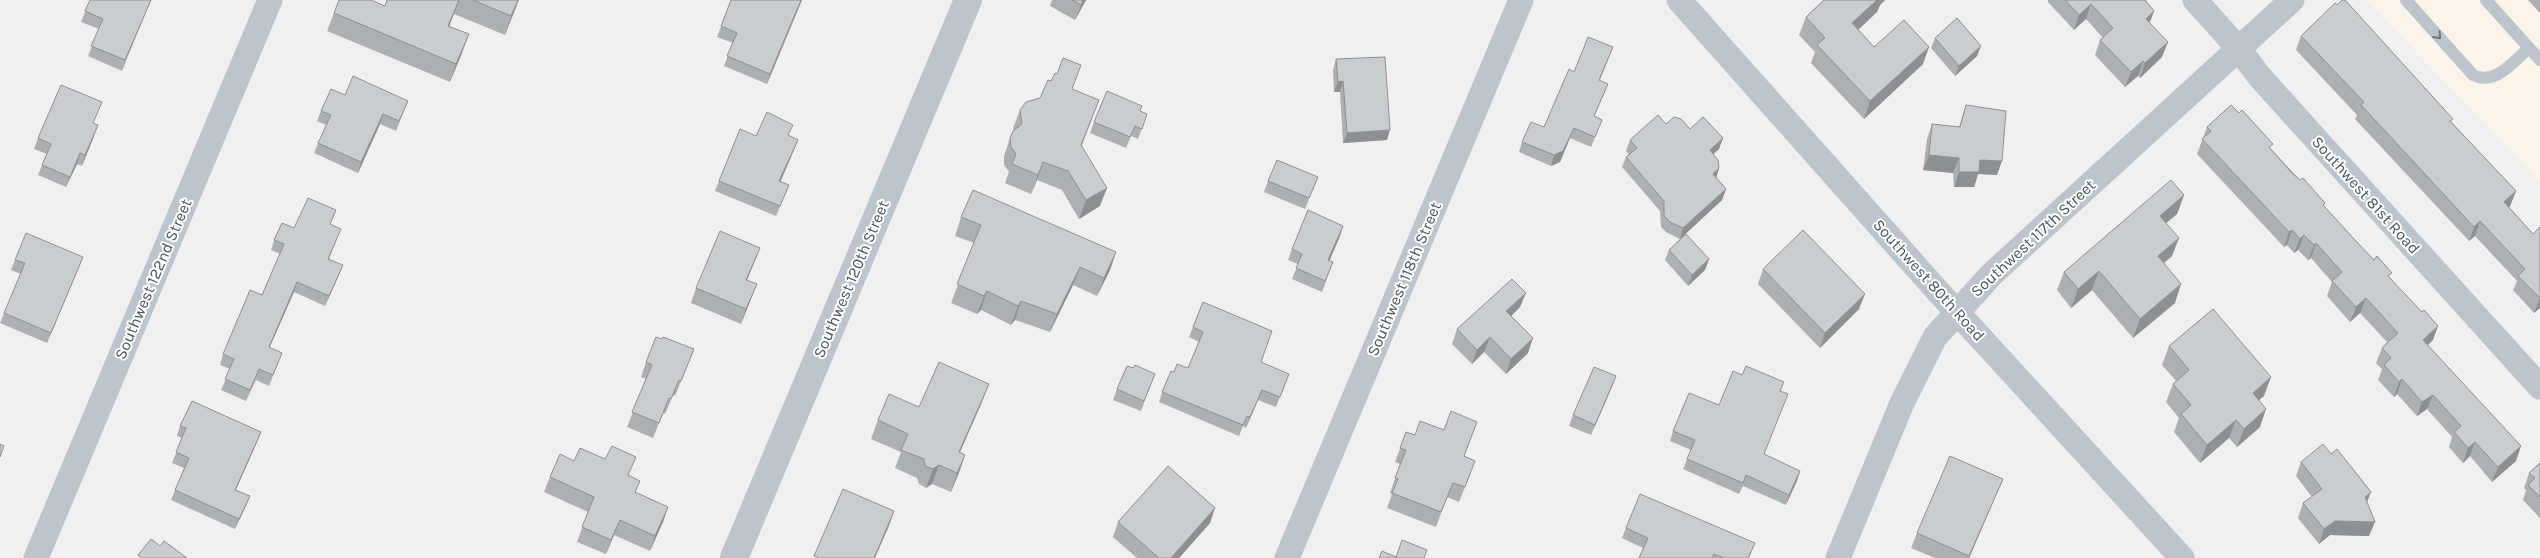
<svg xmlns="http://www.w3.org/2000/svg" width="2540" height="558" viewBox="0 0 2540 558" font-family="Karla,sans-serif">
<rect width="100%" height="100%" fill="#f2eff0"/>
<polygon fill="#fbf4ea" points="2366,0 2540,0 2540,181"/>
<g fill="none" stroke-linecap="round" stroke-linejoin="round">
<g stroke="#bcc5cb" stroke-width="12">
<path d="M2406 0 2473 75C2495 86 2513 62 2529 48"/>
<polyline points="2486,0 2540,60"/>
</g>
<g stroke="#bcc5cb" stroke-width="25">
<polyline points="1679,0 1934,287 2182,558"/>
<polyline points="2195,0 2239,49 2259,76 2540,387"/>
<polyline points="36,558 270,0"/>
<polyline points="1287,558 1521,0"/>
<polyline points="1838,558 1902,403 1935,337 1991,275 2292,0"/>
</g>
<polyline stroke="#bcc5cb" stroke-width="28" points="734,558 968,0"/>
</g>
<g fill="#adb0b3">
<polygon points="90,0 151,0 122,71 88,56 99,29 81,22"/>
<polygon points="387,0 519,0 505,35 454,14 449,26 462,53 450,82 327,31 334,13 385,6"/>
<polygon points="731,0 802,0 767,84 724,66 733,43 717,37"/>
<polygon points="1052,0 1086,0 1075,20 1050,6"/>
<polygon points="1824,0 1885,0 1880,5 1877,12 1858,30 1874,47 1923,64 1864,119 1811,63 1815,52 1799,35 1806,17"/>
<polygon points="2048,0 2118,0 2150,23 2162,57 2140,78 2138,76 2125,87 2095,55 2100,40 2103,38 2086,19 2074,30 2048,2"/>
<polygon points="2528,0 2540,0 2540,13"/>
<polygon points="2301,36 2451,122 2516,191 2510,206 2509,207 2533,234 2540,227 2540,308 2534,313 2513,290 2517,281 2475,236 2469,241 2355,119 2357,115 2296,50"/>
<polygon points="1935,38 1977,56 1955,76 1931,48"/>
<polygon points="1613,47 1600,80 1604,94 1594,116 1602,120 1591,147 1570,138 1560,162 1551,166 1519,152 1522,142 1544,127 1574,72"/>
<polygon points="1336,59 1387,140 1343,143 1340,92 1334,92 1333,70"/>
<polygon points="1051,81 1072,89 1092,119 1082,145 1100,206 1079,219 1062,190 1037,180 1031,194 1005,183 1009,172 1004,165 1004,156 1010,138 1014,131 1013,128 1020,110 1040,98"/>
<polygon points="345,95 408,101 396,131 380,124 358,173 314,153 326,125 317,121 321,111"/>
<polygon points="1966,105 1997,175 1978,174 1974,187 1954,187 1953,173 1923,170 1927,139 1932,124 1959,127"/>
<polygon points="1147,114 1138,139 1131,136 1126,148 1090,133 1094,122"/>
<polygon points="94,123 94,136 82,166 77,164 66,187 38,175 47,154 34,149 38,138"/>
<polygon points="1666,124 1690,129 1719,149 1713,154 1719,168 1716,178 1726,189 1722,200 1680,239 1666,232 1661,227 1660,211 1622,167 1626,157 1629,154 1626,151 1630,140"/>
<polygon points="2207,127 2271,149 2300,180 2325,203 2324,207 2390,278 2433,340 2428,345 2516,461 2492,482 2470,456 2463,463 2449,447 2452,437 2427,409 2417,416 2397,394 2394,397 2378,380 2382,369 2376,363 2382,348 2387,342 2360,313 2350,322 2327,296 2332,282 2311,258 2308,260 2298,250 2294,253 2287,245 2284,247 2197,154"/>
<polygon points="756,136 789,136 798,140 780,181 789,185 776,216 715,191 719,181"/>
<polygon points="1318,177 1305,209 1264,192 1268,181"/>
<polygon points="2184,195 2177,214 2166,223 2172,256 2164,263 2175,303 2133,338 2092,290 2071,308 2057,290 2064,272"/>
<polygon points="961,217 1116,252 1110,270 1097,296 1073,285 1050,332 1015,320 1011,325 981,310 977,314 951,303 974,243 955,236"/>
<polygon points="331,225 337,239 329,259 339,275 325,306 294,292 269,347 282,353 269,386 256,380 246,401 221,390 230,369 220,365 223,354 262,295 280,254 271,250 274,240"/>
<polygon points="1340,236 1329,261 1333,262 1322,292 1292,279 1298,264 1288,260 1292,249"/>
<polygon points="760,248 747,280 751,299 741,324 691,303 696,288"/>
<polygon points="1669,250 1709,259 1705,270 1688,286 1665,260"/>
<polygon points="83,257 47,343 0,323 21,274 11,270 15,260"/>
<polygon points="1763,269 1859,309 1820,348 1758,284"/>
<polygon points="1203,302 1261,362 1285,384 1276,407 1258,400 1246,428 1243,426 1239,436 1159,402 1162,392 1174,372 1188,368 1199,342 1189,337"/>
<polygon points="1520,307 1511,316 1528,353 1506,374 1484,352 1472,364 1452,344 1457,329"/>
<polygon points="662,339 694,349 675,396 673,395 665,414 663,413 653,438 627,427 646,379 641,377 646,362"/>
<polygon points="2169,346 2264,396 2259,400 2260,427 2237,447 2229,438 2200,463 2174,432 2179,418 2166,402 2173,384 2176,381 2162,365"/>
<polygon points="1133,368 1155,374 1141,411 1113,400 1117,389"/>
<polygon points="1616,376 1591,435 1569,426 1573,415"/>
<polygon points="1781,391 1764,455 1800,471 1786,505 1743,486 1739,494 1683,469 1691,450 1670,441 1673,431"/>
<polygon points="982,402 960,452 965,455 951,492 932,484 926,488 919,484 917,478 895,468 901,452 871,439 878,420 919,407"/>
<polygon points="1477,422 1464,456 1470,475 1459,502 1447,497 1436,527 1387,508 1392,494 1390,493 1400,464 1395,462 1406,432 1415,435 1444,430"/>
<polygon points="180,426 261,432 257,442 236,490 250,496 235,529 171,500 184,468 172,463 182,438 177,436"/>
<polygon points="574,461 629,476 640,481 635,492 668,507 663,522 650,551 614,535 606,554 577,542 588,512 544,492 550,477"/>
<polygon points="2301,462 2367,503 2369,536 2330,535 2319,544 2298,518 2303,503 2312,497 2296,476"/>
<polygon points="2540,463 2540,518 2523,500 2526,490 2524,488 2529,473"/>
<polygon points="2003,479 1997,493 1969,558 1935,558 1911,548 1917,533"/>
<polygon points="1118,522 1210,523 1179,558 1137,558 1113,537"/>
<polygon points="1626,528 1755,543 1749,558 1639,558 1643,548 1622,538"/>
</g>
<g fill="#8d9092">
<polygon points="459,0 454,14 442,44 448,26"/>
<polygon points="519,0 514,12 505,35 511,16"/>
<polygon points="801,0 802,0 767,84 770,74"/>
<polygon points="1083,0 1086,0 1075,20"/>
<polygon points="1877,0 1885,0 1880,5 1877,12 1846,41 1852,23"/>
<polygon points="2091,4 2086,19 2074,30 2079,15"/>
<polygon points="2154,11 2149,25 2146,19"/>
<polygon points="469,34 462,53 450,82 456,64"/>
<polygon points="2168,42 2162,57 2140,78 2145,63"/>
<polygon points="1981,46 1977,56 1955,76 1959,66"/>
<polygon points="1929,47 1923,64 1864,119 1870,101"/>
<polygon points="2143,61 2138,76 2125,87 2131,72"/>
<polygon points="1343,81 1340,92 1334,92 1338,82"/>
<polygon points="383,114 380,124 358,173 361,162"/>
<polygon points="98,125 94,136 82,166 85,155"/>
<polygon points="1574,128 1560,162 1551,166 1554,155"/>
<polygon points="1390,130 1387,140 1343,143 1347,133"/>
<polygon points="1723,138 1719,149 1706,161 1710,150"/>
<polygon points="798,140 794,150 776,192 779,181"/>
<polygon points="80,153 77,164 66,187 70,177"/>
<polygon points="1929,155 1959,158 1953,173 1923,170"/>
<polygon points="1980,160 2002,161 1997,175 1978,174 1974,187 1954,187 1959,172"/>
<polygon points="1043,162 1037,180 1031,194 1038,175"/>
<polygon points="1719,168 1716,179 1713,174"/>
<polygon points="1107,188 1100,206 1079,219 1086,200"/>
<polygon points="1726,189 1722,200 1680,239 1683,228"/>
<polygon points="2516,191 2510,206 2498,217 2504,202"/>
<polygon points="2184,195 2177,214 2153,234 2160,216"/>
<polygon points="2480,221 2475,236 2469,241 2474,227"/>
<polygon points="1343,226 1340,236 1325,271 1328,260"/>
<polygon points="2292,230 2287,245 2284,247 2289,232"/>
<polygon points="2304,235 2298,250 2294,253 2300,239"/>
<polygon points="2179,238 2172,256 2151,274 2158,256"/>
<polygon points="2316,243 2311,258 2308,260 2314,245"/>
<polygon points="760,248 754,263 741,295 746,280"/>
<polygon points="1116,252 1110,270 1097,296 1104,278"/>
<polygon points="83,257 79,267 47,343 51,333"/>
<polygon points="1709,259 1705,270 1688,286 1692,275"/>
<polygon points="343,265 339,275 325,306 329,296"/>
<polygon points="1080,267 1073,285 1050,332 1057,314"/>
<polygon points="2099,271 2092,290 2071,308 2078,289"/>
<polygon points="297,282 294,292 265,358 269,347"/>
<polygon points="757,284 741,324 746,309"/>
<polygon points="2181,284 2175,303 2133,338 2140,319"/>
<polygon points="987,291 981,310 977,314 984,296"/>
<polygon points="1526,293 1520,307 1501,326 1506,311"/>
<polygon points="1865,294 1859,309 1820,348 1825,333"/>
<polygon points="2366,298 2360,313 2350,322 2356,307"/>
<polygon points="2540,298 2540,308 2534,313"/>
<polygon points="1021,301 1015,320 1011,325 1018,306"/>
<polygon points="2438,326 2433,340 2417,355 2423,340"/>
<polygon points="1490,337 1484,352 1472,364 1477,350"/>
<polygon points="1533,338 1528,353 1506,374 1511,359"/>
<polygon points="1616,376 1612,387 1591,435 1595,425"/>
<polygon points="2271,377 2264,396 2246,411 2253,393"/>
<polygon points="2402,379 2397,394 2394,397 2399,382"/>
<polygon points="989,384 982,402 952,470 959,452"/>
<polygon points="1262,390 1258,400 1246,428 1250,417"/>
<polygon points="2433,395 2427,409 2417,416 2422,402"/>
<polygon points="2266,409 2260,427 2237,447 2244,429"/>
<polygon points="2236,420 2229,438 2200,463 2207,445"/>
<polygon points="261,432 257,442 231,500 235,490"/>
<polygon points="2475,442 2470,456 2463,463 2468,448"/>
<polygon points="2521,446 2516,461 2492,482 2498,467"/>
<polygon points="965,455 959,473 951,492 957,473"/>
<polygon points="939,465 932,484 926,488 933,469"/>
<polygon points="1800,471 1797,481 1786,505 1789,495"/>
<polygon points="2003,479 1997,493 1969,558 1968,558"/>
<polygon points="2371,492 2365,507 2365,497"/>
<polygon points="250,496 246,506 235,529 239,519"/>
<polygon points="668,507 663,522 650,551 655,536"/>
<polygon points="1215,508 1210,523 1179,558 1171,558"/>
<polygon points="894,511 889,526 875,558 874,558"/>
<polygon points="620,520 614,535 606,554 611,540"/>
<polygon points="2335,521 2375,522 2369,536 2330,535 2319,544 2324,529"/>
</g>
<g fill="#c9cdd0" stroke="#8d9092">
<polygon points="90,0 151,0 125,60 91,46 103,19 85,11"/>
<polygon points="339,0 371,0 385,6 387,0 459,0 448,26 469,34 456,64 334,13"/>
<polygon points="473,0 518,0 511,16"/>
<polygon points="731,0 801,0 770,74 727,56 737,33 721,26"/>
<polygon points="1072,0 1083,0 1081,5"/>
<polygon points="1824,0 1877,0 1852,23 1874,47 1904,20 1929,47 1870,101 1817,45 1825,38 1806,17"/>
<polygon points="2065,0 2145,0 2154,11 2146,19 2168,42 2145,63 2143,61 2131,72 2100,40 2113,28 2091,4 2079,15"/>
<polygon points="2342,0 2345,0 2453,119 2450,121 2516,191 2504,202 2533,234 2540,227 2540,298 2518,276 2525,269 2480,221 2474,227 2361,105 2364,102 2301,36 2335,3 2337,5"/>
<polygon points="1957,18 1981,46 1959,66 1935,38"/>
<polygon points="1588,37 1613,47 1599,80 1608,84 1594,116 1602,120 1595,137 1574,128 1563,151 1554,155 1522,142 1531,122 1544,127 1569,69 1574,72"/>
<polygon points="1385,57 1390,130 1347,133 1343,81 1338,82 1336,59"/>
<polygon points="1063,58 1081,65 1072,89 1099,100 1081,145 1107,188 1086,200 1068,171 1043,162 1038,175 1012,164 1016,154 1011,147 1010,138 1013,131 1022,124 1020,110 1026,102 1040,98 1048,80 1051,81 1055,73 1057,74"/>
<polygon points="353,76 408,101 399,121 383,114 361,162 318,143 331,115 321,111 331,89 345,95"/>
<polygon points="61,85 102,102 93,123 98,125 85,155 80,153 70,177 42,165 51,144 38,138"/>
<polygon points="1107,91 1142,106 1140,111 1147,114 1142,129 1135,126 1130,137 1094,122"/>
<polygon points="1966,105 2006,111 2002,161 1980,160 1979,172 1959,172 1959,158 1929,155 1932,124 1960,127"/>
<polygon points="2231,105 2239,113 2242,110 2273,144 2269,147 2292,173 2300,180 2303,178 2325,203 2323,205 2355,240 2374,260 2377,256 2392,273 2388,276 2422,312 2424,310 2438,326 2423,340 2521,446 2498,467 2475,442 2468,448 2454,432 2461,426 2433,395 2422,402 2402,379 2399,382 2384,365 2391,358 2382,348 2398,333 2366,298 2356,307 2332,281 2342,272 2316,243 2314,245 2304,235 2300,239 2292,230 2289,232 2202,139 2211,131 2207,127"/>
<polygon points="767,112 793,125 788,135 798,140 779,181 789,185 780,206 719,181 740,129 756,136"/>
<polygon points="1658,115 1666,124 1674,117 1681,119 1690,129 1703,117 1723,138 1710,150 1718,160 1719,168 1713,174 1726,189 1683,228 1670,222 1664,216 1664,201 1626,157 1637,148 1630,140"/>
<polygon points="1277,160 1318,177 1309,198 1268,181"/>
<polygon points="2171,180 2184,195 2160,216 2179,238 2158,256 2181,284 2140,319 2099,271 2078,289 2064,272"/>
<polygon points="973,190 1116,252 1104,278 1080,267 1057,314 1021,301 1018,306 987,291 984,296 957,284 981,225 961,217"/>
<polygon points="308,198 336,210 330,224 341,229 328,259 343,265 329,296 297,282 269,347 282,353 273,375 259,369 250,390 225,379 234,359 223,354 250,290 262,295 284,244 274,240 282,223 294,228"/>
<polygon points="1308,210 1343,226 1328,260 1333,262 1325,281 1296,268 1302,254 1292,249"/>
<polygon points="1803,230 1865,294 1825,333 1763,269"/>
<polygon points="720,231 760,248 746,280 757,284 746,309 696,288"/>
<polygon points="26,233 83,257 51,333 4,313 25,263 15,260"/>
<polygon points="1686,234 1709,259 1692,275 1669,250"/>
<polygon points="1512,279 1526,293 1506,311 1533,338 1511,359 1490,337 1477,350 1457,329"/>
<polygon points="1203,302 1272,331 1261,362 1289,374 1280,397 1262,390 1250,417 1247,416 1243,425 1162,392 1171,371 1174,372 1177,364 1188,368 1203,332 1193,327"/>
<polygon points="2213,309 2271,377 2253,393 2266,409 2244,429 2236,420 2207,445 2181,414 2191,405 2173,384 2189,370 2169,346"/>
<polygon points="656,337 662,339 663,337 694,349 681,381 679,380 671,399 669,398 659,423 632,412 652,365 646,362"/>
<polygon points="939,362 989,384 959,452 965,455 957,473 939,465 933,469 925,466 924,459 901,450 908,434 878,420 889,394 919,407"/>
<polygon points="1135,365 1155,374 1144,401 1117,389 1127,366 1133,368"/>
<polygon points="1746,366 1784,382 1780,391 1788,394 1764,454 1800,471 1789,495 1746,475 1743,483 1687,459 1695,440 1673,431 1689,393 1719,405 1733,371 1742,375"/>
<polygon points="1594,367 1616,376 1595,425 1573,415"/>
<polygon points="192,401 261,432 235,490 250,496 239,519 175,490 189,458 176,452 186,428 180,426"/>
<polygon points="1451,411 1477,422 1464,456 1475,461 1465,487 1453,483 1441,512 1392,493 1398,479 1395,478 1406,450 1400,448 1406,432 1415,435 1420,421 1444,430"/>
<polygon points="0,444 4,446 0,457"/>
<polygon points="2323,444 2331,454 2337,449 2371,492 2365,497 2375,522 2335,521 2324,529 2303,503 2322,489 2301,462"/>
<polygon points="612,446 636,457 628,475 640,481 635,492 668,507 655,536 620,520 611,540 582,527 594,497 550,477 560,454 574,461 580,448 605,459"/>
<polygon points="1950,456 2003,479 1969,556 1917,533"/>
<polygon points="2540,463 2540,497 2528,485 2535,478 2529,473"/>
<polygon points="1168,466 1215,508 1171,558 1159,558 1118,522"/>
<polygon points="843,489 894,511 874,558 819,558 814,556"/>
<polygon points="1640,494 1755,543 1748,558 1724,558 1714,554 1712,558 1639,558 1648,538 1626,528"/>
<polygon points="151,539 160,546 164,541 187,558 142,558 138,555"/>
<polygon points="1402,540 1427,550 1424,558 1379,558 1382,551 1396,557"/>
</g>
<defs><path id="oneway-chevron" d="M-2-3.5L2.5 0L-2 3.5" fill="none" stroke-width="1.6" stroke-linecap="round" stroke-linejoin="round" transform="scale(1.25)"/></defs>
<use stroke="#6c777d" href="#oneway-chevron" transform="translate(2438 36) rotate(48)"/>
<g text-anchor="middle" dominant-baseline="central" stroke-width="4" stroke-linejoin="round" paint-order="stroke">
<g font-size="16" fill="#49555b" stroke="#fff">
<text transform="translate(2366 195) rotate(48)">Southwest 81st Road</text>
<text transform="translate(2033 238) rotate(-43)">Southwest 117th Street</text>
<text transform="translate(153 279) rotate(-67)">Southwest 122nd Street</text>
<text transform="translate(851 279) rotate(-67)">Southwest 120th Street</text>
<text transform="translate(1404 279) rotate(-67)">Southwest 118th Street</text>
<text transform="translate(1929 280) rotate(48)">Southwest 80th Road</text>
</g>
</g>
</svg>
